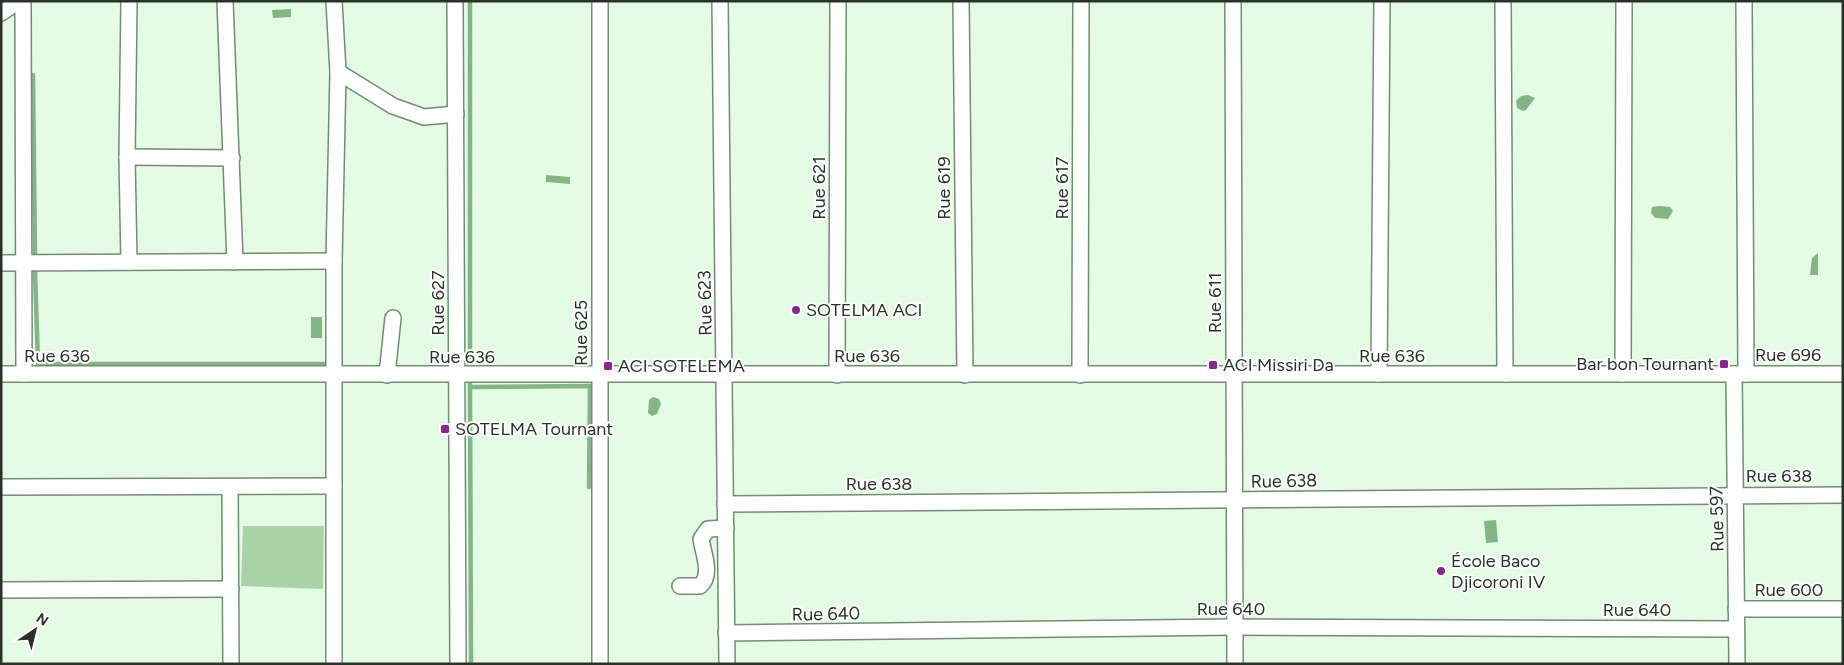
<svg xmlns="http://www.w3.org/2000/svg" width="1844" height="665" viewBox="0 0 1844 665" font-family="Figtree,sans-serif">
<rect width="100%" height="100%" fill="#e4fce3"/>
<polygon fill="#aad2a9" points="243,526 324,526 323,589 241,586"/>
<g fill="#84b584">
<polygon points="291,9 291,17 273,18 272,10"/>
<polygon points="1528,95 1535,98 1526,110 1523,111 1517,108 1516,101 1521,96"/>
<polygon points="546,175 570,177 570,184 546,182"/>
<polygon points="1659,206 1670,207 1673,211 1668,219 1655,218 1651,213 1652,207"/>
<polygon points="1818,253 1818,275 1810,275 1812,258"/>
<rect x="311" y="317" width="11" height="21"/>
<polygon points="653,397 659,399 661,404 657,414 652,416 648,413 649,400"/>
<polygon points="1496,520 1498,542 1486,543 1484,521"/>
</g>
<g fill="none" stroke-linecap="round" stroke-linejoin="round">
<g stroke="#84b584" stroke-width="4.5">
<polyline points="470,1 470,387 590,386 589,487"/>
<polyline points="33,75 35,253"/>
<polyline points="35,271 38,364 324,364"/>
<polyline points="470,387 471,664"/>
</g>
<defs>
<g id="minor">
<polyline points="23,1 24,374"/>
<polyline points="129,1 127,157 129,262"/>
<polyline points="225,1 235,262"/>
<polyline points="334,1 338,72 334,261 334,664"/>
<polyline points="455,1 458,664"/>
<polyline points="600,1 600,664"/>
<polyline points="720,1 727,664"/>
<polyline points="961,1 965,375"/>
<polyline points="1233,1 1235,664"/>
<polyline points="1503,1 1505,374"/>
<polyline points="1744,1 1746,374"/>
<polyline points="1,13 19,1"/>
<polyline points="338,72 393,106 424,117 456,114"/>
<polyline points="127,157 232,158"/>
<polyline points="1,263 334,261"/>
<polyline points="1,374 1843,374"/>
<polyline points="1379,374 1382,1"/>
<polyline points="1623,374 1624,1"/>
<polyline points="1734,374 1737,664"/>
<polyline points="387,375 393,318"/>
<polyline points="837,375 838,1"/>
<polyline points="1080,375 1081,1"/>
<polyline points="1,487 334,486"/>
<polyline points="230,487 231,664"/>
<polyline points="725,504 1843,495"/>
<path d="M680 586H700C713 575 703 553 701 539L708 529 726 528"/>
<polyline points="1,590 231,589"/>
<polyline points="1736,609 1843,609"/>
<polyline points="726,633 1235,627 1736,629"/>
</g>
</defs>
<use href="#minor" stroke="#768b75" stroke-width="18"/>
<use href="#minor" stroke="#fff" stroke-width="15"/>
</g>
<g fill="#882790" stroke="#fff" stroke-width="2">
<circle cx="796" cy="310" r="5"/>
<rect x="1719" y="359" width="10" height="10" rx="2.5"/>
<rect x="1208" y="360" width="10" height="10" rx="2.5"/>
<rect x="603" y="361" width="10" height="10" rx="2.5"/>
<rect x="440" y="424" width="10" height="10" rx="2.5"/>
<circle cx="1441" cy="571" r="5"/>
</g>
<g text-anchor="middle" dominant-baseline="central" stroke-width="4" stroke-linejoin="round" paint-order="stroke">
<g font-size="18" fill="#2a332a" stroke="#fff">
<text transform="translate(819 188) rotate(-90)">Rue 621</text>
<text transform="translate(944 188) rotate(-90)">Rue 619</text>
<text transform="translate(1062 188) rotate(-90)">Rue 617</text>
<text transform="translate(438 303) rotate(-90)">Rue 627</text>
<text transform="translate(705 303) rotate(-91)">Rue 623</text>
<text transform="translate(1215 303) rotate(-90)">Rue 611</text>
<text transform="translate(581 333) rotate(-90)">Rue 625</text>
<text x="1788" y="355">Rue 696</text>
<text x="57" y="356">Rue 636</text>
<text x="867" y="356">Rue 636</text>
<text x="1392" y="356">Rue 636</text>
<text x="462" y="357">Rue 636</text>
<text x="1779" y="476">Rue 638</text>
<text transform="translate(1284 481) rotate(-1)">Rue 638</text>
<text x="879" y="484">Rue 638</text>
<text transform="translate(1717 519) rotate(-91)">Rue 597</text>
<text x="1789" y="590">Rue 600</text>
<text x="1231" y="609">Rue 640</text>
<text x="1637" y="610">Rue 640</text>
<text transform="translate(826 614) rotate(-1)">Rue 640</text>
</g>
<g font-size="18" fill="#2a332a" stroke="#fff" text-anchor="start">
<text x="806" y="310">SOTELMA ACI</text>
<text x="1714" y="364" text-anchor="end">Bar bon Tournant</text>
<text x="1223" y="365">ACI Missiri Da</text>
<text x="618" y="366">ACI SOTELEMA</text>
<text x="455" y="429">SOTELMA Tournant</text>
<text x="1451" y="561">École Baco<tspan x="1451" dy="21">Djicoroni IV</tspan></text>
</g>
</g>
<rect width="1844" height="665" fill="none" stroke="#2a332a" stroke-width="5"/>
<g transform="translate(35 630) rotate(35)" stroke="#ffffff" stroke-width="4" paint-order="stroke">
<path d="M0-4L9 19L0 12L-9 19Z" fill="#2a332a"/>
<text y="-8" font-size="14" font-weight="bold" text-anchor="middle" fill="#2a332a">N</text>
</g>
</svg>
